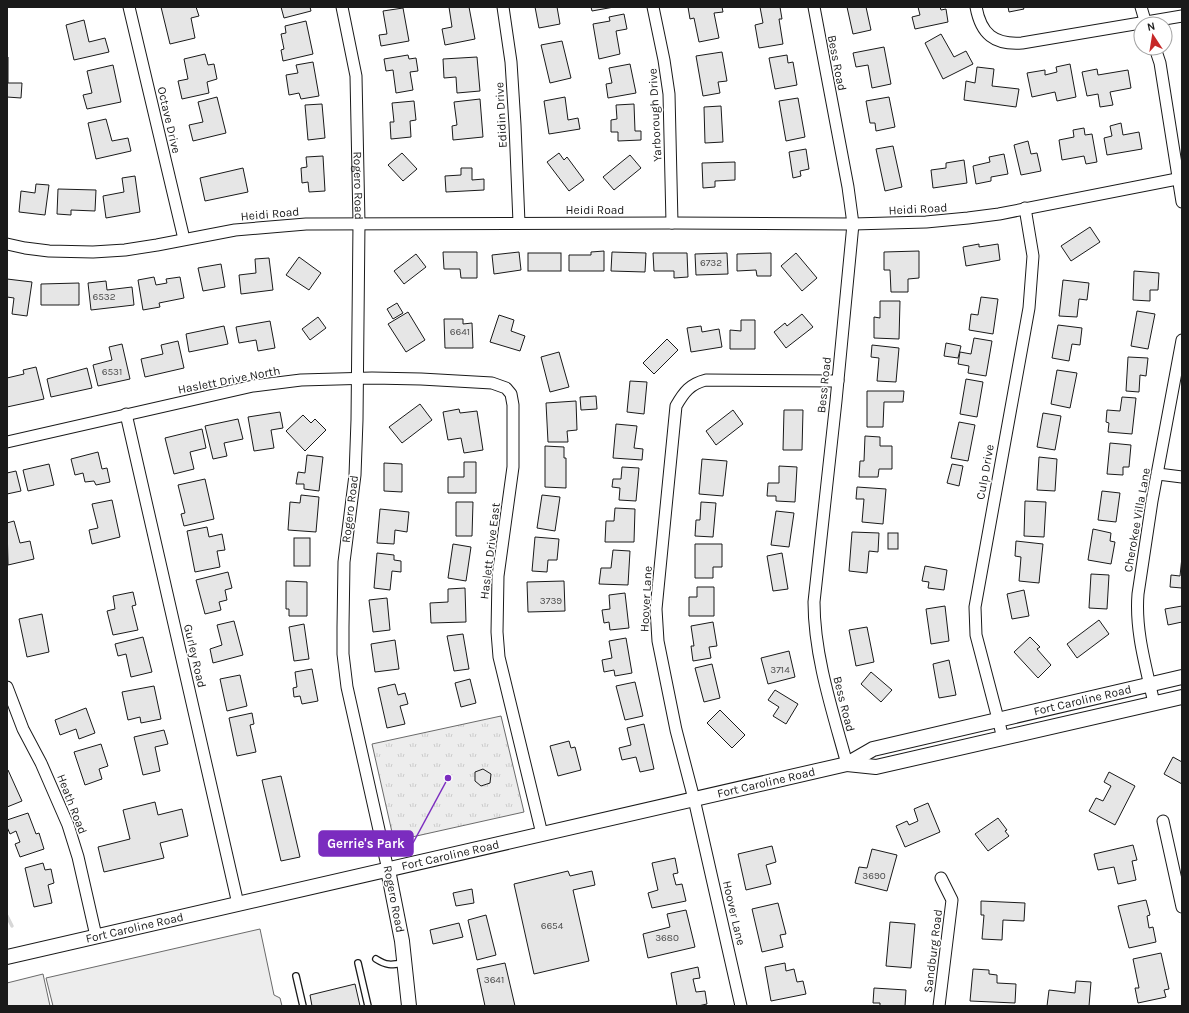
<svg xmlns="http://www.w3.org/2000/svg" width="1189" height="1013" viewBox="0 0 1189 1013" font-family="Karla,sans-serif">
<defs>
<pattern id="grass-tufts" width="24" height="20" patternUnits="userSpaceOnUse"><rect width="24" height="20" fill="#ededed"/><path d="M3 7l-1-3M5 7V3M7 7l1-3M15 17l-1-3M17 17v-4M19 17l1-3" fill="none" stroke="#cbcbcb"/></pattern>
</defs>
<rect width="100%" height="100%" fill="#fff"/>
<polygon fill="url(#grass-tufts)" stroke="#6a6a6a" points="501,716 524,812 394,841 372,744"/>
<g fill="#ededed" stroke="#6a6a6a">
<polygon points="260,929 274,995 280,998 282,1006 53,1006 46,978"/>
<polygon points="43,974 50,1006 7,1006 7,983"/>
</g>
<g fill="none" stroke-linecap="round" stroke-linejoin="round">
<polyline stroke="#d7d7d7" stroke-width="3.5" points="7,916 12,926"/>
</g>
<g fill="#e6e6e6" stroke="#1a1a1a">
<polygon points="161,7 196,7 199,16 191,18 195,38 170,44"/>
<polygon points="281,7 310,7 311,11 284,18"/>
<polygon points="449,7 469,7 475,39 445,45 442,29 452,27"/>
<polygon points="535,7 557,7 560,24 539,28"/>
<polygon points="591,7 614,7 592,11"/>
<polygon points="688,7 722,7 723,12 714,13 719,38 699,42 694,18 690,19"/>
<polygon points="760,7 780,7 782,19 779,19 783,44 759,48 755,25 763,23"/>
<polygon points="847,7 866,7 871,30 853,34"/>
<polygon points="918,7 940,7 941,10 946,9 948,22 915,29 912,17 920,15"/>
<polygon points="1008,7 1023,7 1024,9 1009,12"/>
<polygon points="403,8 409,41 381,46 379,35 387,34 383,11"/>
<polygon points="624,14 627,29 616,31 620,54 599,59 593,24 610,21 609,17"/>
<polygon points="84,20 89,42 105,38 109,52 74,60 66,25"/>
<polygon points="306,21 313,54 283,61 281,50 284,49 281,34 286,33 285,26"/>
<polygon points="941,34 954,57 966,51 973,64 943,79 925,43"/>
<polygon points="562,41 571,78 550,83 541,45"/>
<polygon points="884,47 891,84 872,88 868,65 856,67 853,53"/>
<polygon points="722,52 727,81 718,82 720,93 703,96 696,56"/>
<polygon points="205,54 208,65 214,64 217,79 207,82 209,93 182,99 178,81 188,79 184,59"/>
<polygon points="408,55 409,59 416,58 418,71 410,72 413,90 396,93 393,70 386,71 384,59"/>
<polygon points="787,55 788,63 793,62 797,85 775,89 769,58"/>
<polygon points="7,57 8,57 8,83 22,83 21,98 7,97"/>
<polygon points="477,57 480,91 457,93 456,77 444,78 443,59"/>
<polygon points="313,62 319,96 301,99 299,93 289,95 286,75 298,73 296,65"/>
<polygon points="630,64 636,93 608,98 606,84 612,83 609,68"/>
<polygon points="1070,64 1076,97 1057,101 1055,92 1032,97 1027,73 1045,70 1045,75 1057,72 1056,67"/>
<polygon points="113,65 121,102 87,109 83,95 92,93 87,71"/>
<polygon points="977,67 994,69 992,86 1019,89 1016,107 964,100 966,81 975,83"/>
<polygon points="1097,69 1098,75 1128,70 1131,88 1110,92 1113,105 1100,107 1098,94 1087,96 1082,72"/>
<polygon points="217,97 226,133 193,141 189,125 203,122 198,102"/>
<polygon points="565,97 568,120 578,118 580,129 549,134 544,101"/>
<polygon points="889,97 895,127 876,131 875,123 870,123 866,101"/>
<polygon points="798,98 805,137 786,141 779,101"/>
<polygon points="480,99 483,137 453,140 452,126 457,125 454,102"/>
<polygon points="414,101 416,120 410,121 411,137 391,139 390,122 394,122 392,103"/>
<polygon points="322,104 325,138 308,140 305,105"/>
<polygon points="634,104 635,131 641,131 641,140 618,141 618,132 611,132 611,120 617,119 616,105"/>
<polygon points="721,106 723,142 705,143 704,107"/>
<polygon points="106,119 112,141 128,138 131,151 96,159 88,123"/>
<polygon points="1121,123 1123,135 1139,132 1142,149 1107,155 1104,138 1112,136 1110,126"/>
<polygon points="1084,128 1085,135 1092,134 1097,162 1086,164 1084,156 1062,160 1059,140 1074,137 1073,130"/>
<polygon points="1028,141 1031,154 1037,153 1041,171 1021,175 1014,145"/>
<polygon points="893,146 902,187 885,191 876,149"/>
<polygon points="806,149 809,169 800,171 801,176 793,178 789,152"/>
<polygon points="402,153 417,169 403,181 388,165"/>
<polygon points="559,153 564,160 567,157 584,180 569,191 547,162"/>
<polygon points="1004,154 1008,174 991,177 991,181 976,184 973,166 990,162 989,157"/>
<polygon points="630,155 641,168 614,190 603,177"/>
<polygon points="323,156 325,191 309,192 308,182 302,183 301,168 307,167 306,157"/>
<polygon points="964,160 967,183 933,188 931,170 946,168 946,163"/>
<polygon points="735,162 735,180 715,181 715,187 703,188 702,163"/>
<polygon points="243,168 248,192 205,201 200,178"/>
<polygon points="461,168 472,168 472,180 484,179 484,190 446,192 445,176 461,175"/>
<polygon points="135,176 140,212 106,218 103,196 124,192 122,178"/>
<polygon points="36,184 49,185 45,215 19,212 21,191 35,193"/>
<polygon points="58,189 96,190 95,211 71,210 71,215 57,214"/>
<polygon points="1090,227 1100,242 1071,261 1061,246"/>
<polygon points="979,244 979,247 998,244 1000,260 966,266 963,247"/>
<polygon points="604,251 604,271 569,271 569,255 591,255 591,252"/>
<polygon points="919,251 919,278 908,279 908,292 891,292 890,270 884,270 884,252"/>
<polygon points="443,252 477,252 477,278 461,278 460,269 444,269"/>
<polygon points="519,252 521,270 494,274 492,255"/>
<polygon points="612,252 646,253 645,272 611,271"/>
<rect x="528" y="253" width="33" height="18"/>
<polygon points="653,253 687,253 688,277 674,278 674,271 654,271"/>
<polygon points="727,253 728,274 696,275 695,254"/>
<polygon points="771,253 771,276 757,276 756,270 737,271 737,254"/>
<polygon points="796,253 817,278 802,291 781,266"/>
<polygon points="416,254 426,267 404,284 394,271"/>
<polygon points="299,257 321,273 309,290 286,275"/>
<polygon points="269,258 273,290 241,294 239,275 256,273 255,259"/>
<polygon points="221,264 225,287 203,291 198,268"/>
<polygon points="1134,271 1159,273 1158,290 1150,290 1150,301 1133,300"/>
<polygon points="154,277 156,285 167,283 166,279 180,277 184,298 159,303 160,307 143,310 138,280"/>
<polygon points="7,279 32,282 27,316 12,314 14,298 7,297"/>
<polygon points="1063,280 1089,283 1087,300 1079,299 1077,317 1059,316"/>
<polygon points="106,281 107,290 132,287 134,305 91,310 88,283"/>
<polygon points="79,283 79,305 41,305 41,284"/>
<polygon points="981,297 998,299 993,334 969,330 971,314 978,315"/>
<polygon points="880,301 900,301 899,339 874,338 874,317 880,318"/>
<polygon points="397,303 403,313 393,319 387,309"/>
<polygon points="1137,311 1155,314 1148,349 1131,346"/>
<polygon points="408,312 425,340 406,352 388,324"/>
<polygon points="802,314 813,327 786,348 774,332 785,323 787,326"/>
<polygon points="499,315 514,320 511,331 525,336 520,351 490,342"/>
<polygon points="318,317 326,328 310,340 302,329"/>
<polygon points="444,319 463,319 463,324 472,323 473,348 445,348"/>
<polygon points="741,320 755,320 755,349 730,349 730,330 741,331"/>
<polygon points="270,321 275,348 258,351 256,340 239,343 236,327"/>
<polygon points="1058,325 1082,328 1080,345 1072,344 1069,361 1052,358"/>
<polygon points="224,326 228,344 189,352 186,334"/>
<polygon points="701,326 702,332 719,329 722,347 691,352 687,328"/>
<polygon points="974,338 992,341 986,376 968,373 969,366 958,364 960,352 971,354"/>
<polygon points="667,339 678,350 654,374 643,363"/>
<polygon points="178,341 184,368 145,377 141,359 163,354 161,345"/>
<polygon points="946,343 961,346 958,358 944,356"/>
<polygon points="122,344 130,379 98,386 93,365 112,360 109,347"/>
<polygon points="872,345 899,348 896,382 877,381 879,358 871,357"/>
<polygon points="559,352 569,387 550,392 541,357"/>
<polygon points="1128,357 1148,358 1146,376 1140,375 1139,392 1126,391"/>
<polygon points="36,367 44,399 7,407 7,378 24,374 23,370"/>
<polygon points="87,368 92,388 51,397 47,379"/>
<polygon points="1057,370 1077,373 1070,408 1051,404"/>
<polygon points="966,379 983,382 977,417 960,414"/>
<polygon points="630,381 647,382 644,414 627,412"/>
<polygon points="867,391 904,391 903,402 884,402 883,427 867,427"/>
<polygon points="596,396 597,409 581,410 580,397"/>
<polygon points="1122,397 1136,398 1132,434 1108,432 1109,423 1106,422 1107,410 1120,411"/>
<polygon points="576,401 577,430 567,431 568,442 548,442 546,403"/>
<polygon points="420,404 432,420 402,443 389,427"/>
<polygon points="459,409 460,413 477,411 483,450 464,453 461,438 448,440 443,412"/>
<polygon points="733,410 743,424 716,445 706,431"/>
<polygon points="784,410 803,410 802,450 783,450"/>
<polygon points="280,412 283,428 271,430 274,448 254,451 248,417"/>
<polygon points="1043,413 1061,416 1055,450 1037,447"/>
<polygon points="303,415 311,423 315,419 326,430 305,451 286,431"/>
<polygon points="238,419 243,439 224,443 227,456 213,459 205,426"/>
<polygon points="959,422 975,425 968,461 951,458"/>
<polygon points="616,424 637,426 634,448 643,449 642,460 613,458"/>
<polygon points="202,429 206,448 190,452 194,469 174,474 165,438"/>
<polygon points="865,436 880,437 880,446 892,446 892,469 879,469 878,477 859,477 860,461 864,461"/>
<polygon points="1110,443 1131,445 1129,467 1123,467 1123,475 1107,474"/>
<polygon points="545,446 564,447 564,458 566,458 566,488 545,487"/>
<polygon points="98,452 102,469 107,468 110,482 96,485 94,481 85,482 83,473 75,475 71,459"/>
<polygon points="307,455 323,457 319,491 304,489 304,484 296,484 298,472 305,473"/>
<polygon points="1039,457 1057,459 1055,491 1037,490"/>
<polygon points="702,459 727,461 723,496 699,494"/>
<polygon points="464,462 476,462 476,493 448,493 448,477 464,477"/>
<polygon points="384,463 402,464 402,492 384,491"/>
<polygon points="49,464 54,485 28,491 23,470"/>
<polygon points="952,464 963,466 959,486 947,483"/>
<polygon points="779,466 797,467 795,502 776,501 776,496 767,496 768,483 779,483"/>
<polygon points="622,467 639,468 636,501 619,500 620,488 612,487 613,479 621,479"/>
<polygon points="16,471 21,491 7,494 7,473"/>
<polygon points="205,479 214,519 184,526 181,514 185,513 178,485"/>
<polygon points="857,487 886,489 883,524 862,522 864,499 856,499"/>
<polygon points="1102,491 1120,493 1116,522 1098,520"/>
<polygon points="301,495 319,497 316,532 288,530 290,502 300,503"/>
<polygon points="542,495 560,497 555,531 537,528"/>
<polygon points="112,500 120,537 92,544 89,530 98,528 92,504"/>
<polygon points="1025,501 1046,502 1044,537 1024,536"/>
<polygon points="456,502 473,502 472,536 456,536"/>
<polygon points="701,502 716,503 713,537 695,536 696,520 700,520"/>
<polygon points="615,508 635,509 634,542 605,542 606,521 614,521"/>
<polygon points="380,509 409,512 407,532 395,530 394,544 377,543"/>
<polygon points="776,511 794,513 789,547 771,545"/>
<polygon points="14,521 20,543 30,541 34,559 8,565 7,523"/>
<polygon points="207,527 209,537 222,534 225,550 217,551 220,567 195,572 187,531"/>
<polygon points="1093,529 1111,533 1110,541 1115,542 1111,564 1088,560"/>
<polygon points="852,532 879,533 878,552 869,551 867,573 849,571"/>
<rect x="888" y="533" width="10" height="16"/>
<polygon points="535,537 559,539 557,560 548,560 547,572 532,571"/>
<rect x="294" y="538" width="16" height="28"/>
<polygon points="1016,541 1043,544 1039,583 1019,581 1021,557 1015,556"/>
<polygon points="453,544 471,547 466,581 448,578"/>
<polygon points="695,544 722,544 722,567 713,567 713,578 695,578"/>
<polygon points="613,550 630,551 628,585 599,584 601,568 611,568"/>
<polygon points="377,553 394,555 394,560 401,561 401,572 392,571 390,590 374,588"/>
<polygon points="782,553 788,589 773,591 767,556"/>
<polygon points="1182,557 1182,588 1170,587 1171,575 1180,576"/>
<polygon points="925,566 947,570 944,590 928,588 929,582 922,581"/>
<polygon points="228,572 232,588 225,590 227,600 219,602 221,610 205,614 196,580"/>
<polygon points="1091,574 1109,575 1107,609 1089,608"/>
<polygon points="286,581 307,582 307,616 289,616 289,609 286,609"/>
<polygon points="564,581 565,611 528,612 527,582"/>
<polygon points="697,587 714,587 714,616 689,616 689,597 697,597"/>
<polygon points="465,588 466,622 431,623 430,603 448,602 448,589"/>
<polygon points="1024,590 1029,616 1012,619 1007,594"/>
<polygon points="133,592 136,605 132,606 138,630 113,635 107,611 115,609 113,596"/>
<polygon points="625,593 629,628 610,630 609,622 604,623 602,610 610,609 609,595"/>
<polygon points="387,598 390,630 373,632 369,600"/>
<polygon points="945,606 949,641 931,644 926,609"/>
<polygon points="1182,606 1182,624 1182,622 1168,625 1165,609"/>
<polygon points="42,614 49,652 27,657 19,619"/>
<polygon points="1099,620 1109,634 1077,658 1067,644"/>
<polygon points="234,621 243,655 213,663 210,649 222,645 217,625"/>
<polygon points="713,622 717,646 709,647 711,658 693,661 691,646 694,646 691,626"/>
<polygon points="304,624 309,659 294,661 289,627"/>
<polygon points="867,627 874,662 856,666 849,630"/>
<polygon points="463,634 469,669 454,671 447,636"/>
<polygon points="143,637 152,672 131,677 126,654 118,656 115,644"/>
<polygon points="1030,637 1040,647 1037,649 1051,665 1038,678 1014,652"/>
<polygon points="626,638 632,673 615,676 614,670 604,672 602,660 612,658 609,641"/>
<polygon points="395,640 399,669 375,672 371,644"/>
<polygon points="789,651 795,677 768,684 761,658"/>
<polygon points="949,660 956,695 939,698 933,664"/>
<polygon points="712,664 720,698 704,702 695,668"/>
<polygon points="312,669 318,701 302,704 300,696 294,697 293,688 297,687 295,672"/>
<polygon points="871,672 892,690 881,702 861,684"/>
<polygon points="240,675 247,706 227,711 220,679"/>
<polygon points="470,679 476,703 461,707 455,683"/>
<polygon points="635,682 643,716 625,720 616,686"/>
<polygon points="395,684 398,695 405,693 408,704 400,706 405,724 387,728 378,688"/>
<polygon points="154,686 161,719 141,723 140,717 128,720 122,692"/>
<polygon points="775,690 798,704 786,724 773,716 779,707 768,700"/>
<polygon points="86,708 95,733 79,739 76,729 60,735 55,720"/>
<polygon points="720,710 745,735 732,748 707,723"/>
<polygon points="252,713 254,724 250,725 256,752 237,756 229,718"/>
<polygon points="644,724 654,769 640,772 636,757 622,760 619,748 631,745 627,728"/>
<polygon points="164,730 168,744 155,747 160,771 143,775 134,737"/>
<polygon points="569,741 571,748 575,747 581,770 558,776 550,746"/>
<polygon points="101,744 108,766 99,769 102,779 85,785 74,752"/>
<polygon points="1173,757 1182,762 1182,784 1164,774"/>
<polygon points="483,769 491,774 490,783 481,786 475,781 475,772"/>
<polygon points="7,770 8,770 22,801 7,807"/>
<polygon points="1109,772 1135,786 1115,825 1089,811 1096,798 1103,801 1111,786 1104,782"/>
<polygon points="281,776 300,857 281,861 262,780"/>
<polygon points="155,802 158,815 182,809 188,836 160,843 164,858 104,872 98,847 130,839 123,810"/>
<polygon points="928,803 940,832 905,847 896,826 907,821 909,825 918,821 914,809"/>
<polygon points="28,813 36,834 39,833 44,849 20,857 15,844 20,842 16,831 10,834 7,827 7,820"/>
<polygon points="998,818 1007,830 1005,831 1009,836 988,851 975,834"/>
<polygon points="1133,845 1137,860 1132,861 1136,880 1118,884 1114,867 1098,870 1094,854"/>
<polygon points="772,846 776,862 766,865 771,884 746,890 738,854"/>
<polygon points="872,849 897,855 887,891 855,883 859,867 867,868"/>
<polygon points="675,858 678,873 673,874 676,885 682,884 686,901 652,908 648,893 658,890 652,863"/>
<polygon points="43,863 45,870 51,869 54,883 48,885 52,903 34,907 25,868"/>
<polygon points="568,871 570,876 592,871 595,885 573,890 589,961 534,974 514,884"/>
<polygon points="472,889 474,903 456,906 453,893"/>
<polygon points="1146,900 1150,915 1147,916 1149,928 1153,927 1156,942 1129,948 1118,906"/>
<polygon points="981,901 1025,903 1024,921 1003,920 1002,940 982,939 984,915 981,915"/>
<polygon points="778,903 786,934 780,935 783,947 762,952 752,909"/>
<polygon points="686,910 695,947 648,958 643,934 670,927 667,914"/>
<polygon points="486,915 496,955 477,960 468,920"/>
<polygon points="890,922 915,924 911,968 886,966"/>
<polygon points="459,923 463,937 433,944 430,930"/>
<polygon points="1161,953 1169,989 1164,990 1166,997 1138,1003 1135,988 1139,988 1133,959"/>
<polygon points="505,963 515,1006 485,1006 477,969"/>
<polygon points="785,963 786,971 794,969 797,982 803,981 806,994 771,1001 765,967"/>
<polygon points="698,967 700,978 693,979 696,992 705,991 707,1004 698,1006 677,1006 671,973"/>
<polygon points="973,969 989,970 989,974 997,975 997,983 1016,984 1015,1003 970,1001"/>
<polygon points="1076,981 1091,982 1089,1006 1047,1006 1049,990 1075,993"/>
<polygon points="355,984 360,1006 312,1006 310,995"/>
<polygon points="874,988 906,990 905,1006 880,1006 880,1003 873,1003"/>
</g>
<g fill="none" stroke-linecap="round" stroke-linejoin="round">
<defs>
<g id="service">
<path d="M376 959C387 966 391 965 404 963"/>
<polyline points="358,963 368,1006"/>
<polyline points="296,976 303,1006"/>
</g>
<g id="minor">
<polyline points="129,7 184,239"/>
<path id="s1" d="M342 7 356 76 359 223 357 420 355 475 344 562 343 627V654L347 687 388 870"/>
<polyline points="503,7 511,62 515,125 519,223"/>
<polyline points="653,7 664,60 669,94 672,223"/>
<path d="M814 7 848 187 853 224 836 401 814 602C814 656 833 713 847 764"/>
<path d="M976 7C981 34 994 45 1022 43L1182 16"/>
<polyline points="1141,7 1146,24"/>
<polyline points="1155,48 1160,63 1182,202"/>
<polyline points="7,244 25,248 49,251 93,252 125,250 157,245 235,230 306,224 672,223 853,224 926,222 968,218 999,214 1182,178"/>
<polyline points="126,414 238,904"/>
<polyline points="7,442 253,386 301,380 372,378 421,379 492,383 506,388 511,394 513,405 513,467 498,576 497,632 499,657 542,834"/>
<polyline points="1158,474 1182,477"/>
<polyline points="7,687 23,729 41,763 68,825 78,857 96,936"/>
<path d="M1154 703C1146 667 1135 631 1138 594L1152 501 1182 340"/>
<polyline points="1003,738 976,635 975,607 1029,308 1033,256 1025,208"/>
<polyline points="1163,821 1182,907"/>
<path d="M741 1006 694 799 676 730 658 641 656 609 676 406C684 392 690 384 706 380L838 381"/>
<polyline points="939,1006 952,900 941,878"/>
</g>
<g id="tertiary">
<polyline points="847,764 876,767 1182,697"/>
<polyline points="388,870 402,941 409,1006"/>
<path id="s2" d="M7 957 847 764 873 749 1182 677"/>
</g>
</defs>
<use href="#service" stroke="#1a1a1a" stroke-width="8"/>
<use href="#minor" stroke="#1a1a1a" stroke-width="13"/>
<use href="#tertiary" stroke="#1a1a1a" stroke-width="16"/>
<use href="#service" stroke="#fff" stroke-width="5.5"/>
<use href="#minor" stroke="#fff" stroke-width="11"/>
<use href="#tertiary" stroke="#fff" stroke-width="14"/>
</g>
<g text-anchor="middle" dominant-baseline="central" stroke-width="3" stroke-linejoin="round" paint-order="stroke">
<g font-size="10" fill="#4d4d4d">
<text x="711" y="263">6732</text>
<text x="104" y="297">6532</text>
<text x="460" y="332">6641</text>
<text x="112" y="372">6531</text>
<text x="551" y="601">3739</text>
<text x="780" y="670">3714</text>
<text x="874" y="876">3690</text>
<text x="552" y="926">6654</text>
<text x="667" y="938">3680</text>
<text x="494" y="980">3641</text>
</g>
<g font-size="12" fill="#1a1a1a" stroke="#fff">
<text transform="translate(837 63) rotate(79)">Bess Road</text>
<text transform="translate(501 115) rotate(-93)">Edidin Drive</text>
<text transform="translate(655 115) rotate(-93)">Yarborough Drive</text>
<text transform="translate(169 120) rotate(77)">Octave Drive</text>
<text stroke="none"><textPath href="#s1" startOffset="180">Rogero Road</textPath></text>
<text transform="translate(918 209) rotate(-3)">Heidi Road</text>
<text x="595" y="210">Heidi Road</text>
<text transform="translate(270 214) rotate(-5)">Heidi Road</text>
<text transform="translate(229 380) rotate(-11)">Haslett Drive North</text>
<text transform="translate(824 385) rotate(-84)">Bess Road</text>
<text transform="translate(985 472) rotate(-80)">Culp Drive</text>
<text transform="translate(350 509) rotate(-83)">Rogero Road</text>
<text transform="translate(1137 520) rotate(-80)">Cherokee Villa Lane</text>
<text transform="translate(490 551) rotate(-83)">Haslett Drive East</text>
<text transform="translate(646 599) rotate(-87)">Hoover Lane</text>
<text transform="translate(195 656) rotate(77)">Gurley Road</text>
<text stroke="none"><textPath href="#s2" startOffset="1107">Fort Caroline Road</textPath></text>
<text transform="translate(844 704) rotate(76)">Bess Road</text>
<text stroke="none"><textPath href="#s2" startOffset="779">Fort Caroline Road</textPath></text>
<text transform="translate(72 804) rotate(69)">Heath Road</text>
<text stroke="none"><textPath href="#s2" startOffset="455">Fort Caroline Road</textPath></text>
<text transform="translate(394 899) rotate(79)">Rogero Road</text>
<text transform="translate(734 913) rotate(77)">Hoover Lane</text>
<text stroke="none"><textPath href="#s2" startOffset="131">Fort Caroline Road</textPath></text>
<text transform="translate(933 951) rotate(-83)">Sandburg Road</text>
</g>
</g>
<path fill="none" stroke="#7b2cbf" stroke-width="1.5" d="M448 778L413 843"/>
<circle fill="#7b2cbf" stroke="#fff" stroke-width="1.5" cx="448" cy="778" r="4"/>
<rect fill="#7b2cbf" stroke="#7b2cbf" stroke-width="1.5" x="319" y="831" width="94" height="25" rx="4"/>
<g font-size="13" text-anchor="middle" font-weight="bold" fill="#fff">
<text x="366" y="848">Gerrie's Park</text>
</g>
<rect width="1189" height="1013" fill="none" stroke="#1a1a1a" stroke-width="16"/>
<g transform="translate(1153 36) rotate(348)"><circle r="19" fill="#ffffff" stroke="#a3a3a3"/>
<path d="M0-3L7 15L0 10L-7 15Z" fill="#c62828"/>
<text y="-6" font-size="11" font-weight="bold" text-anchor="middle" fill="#1a1a1a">N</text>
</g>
</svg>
